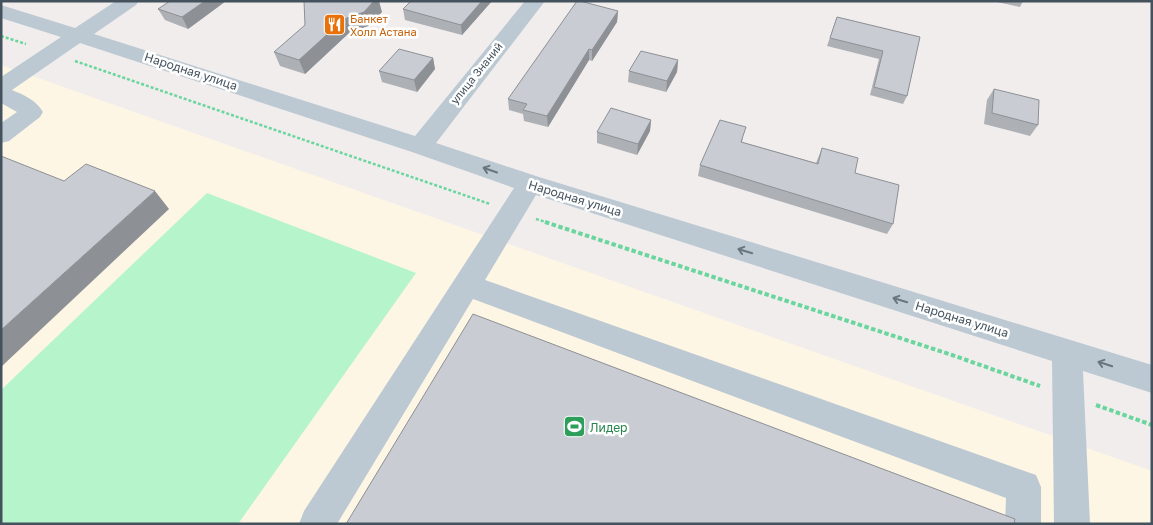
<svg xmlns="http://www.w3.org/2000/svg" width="1153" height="525" viewBox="0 0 1153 525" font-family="'Golos Text',sans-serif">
<rect width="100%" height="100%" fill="#f1eded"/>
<polygon fill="#fef6e4" points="1,65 1152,471 1152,524 1,524"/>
<polygon fill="#b6f4cc" points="207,193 416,273 238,524 1,524 1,390"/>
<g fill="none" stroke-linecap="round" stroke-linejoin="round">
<g stroke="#6ad69d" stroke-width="2.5" stroke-dasharray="3 2" stroke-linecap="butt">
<polyline points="1,36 26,44"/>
<polyline points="75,61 490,204"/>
<polyline points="536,219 549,223"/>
</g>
<g stroke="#6ad69d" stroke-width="4" stroke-dasharray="4.5 2.5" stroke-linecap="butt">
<polyline points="545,222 952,355 1040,386"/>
<polyline points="1096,405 1152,425"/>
</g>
<path fill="#bcc9d2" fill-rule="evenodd" d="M116 1H139L136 5 94 34 415 136 525 1H545L436 143 539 177 1152 365V393L1083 371 1090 524H1054L1052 361 536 195 485 280 1036 475 1041 487V524H1005L1006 498 473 299 337 524H299L304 511 514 188 412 152 80 43 12 90C24 95 36 100 43 112L40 117 9 141 1 143V123L17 112 1 103V77L61 37 1 18V5L75 28Z"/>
</g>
<g fill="#adb0b5">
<polygon points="226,1 188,29 165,20 158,9"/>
<polygon points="492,1 462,35 405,20 403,9"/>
<polygon points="992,1 1023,1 1020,7"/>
<polygon points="618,11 617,22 592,61 589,60 548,127 524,121 523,114 509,110 508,99"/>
<polygon points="382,12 368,26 349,33 305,74 280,66 274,52"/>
<polygon points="837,17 920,37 907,96 903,104 870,95 879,59 827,46"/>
<polygon points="433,58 435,69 417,92 382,82 379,71"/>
<polygon points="678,60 677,72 666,92 628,82 629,71"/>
<polygon points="994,89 1038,125 1030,136 984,124 987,100"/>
<polygon points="651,120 650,131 637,155 597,143 597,132"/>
<polygon points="743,138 742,142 816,163 822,148 855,173 893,224 887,234 698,176 700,165"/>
</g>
<g fill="#8d9094">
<polygon points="205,1 226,1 188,29 182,17"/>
<polygon points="374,1 379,1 382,12 368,26 349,33 305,74 299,60 344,19"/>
<polygon points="482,1 492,1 462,35 461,25"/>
<polygon points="618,11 617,22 592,61 592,50"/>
<polygon points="589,49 589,60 548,127 547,116"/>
<polygon points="433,58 435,69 417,92 414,80"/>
<polygon points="678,60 677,72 666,92 667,81"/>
<polygon points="651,120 650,131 637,155 638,144"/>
<polygon points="155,191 169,209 1,367 1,330"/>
</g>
<g fill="#c9cdd3" stroke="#8d9094">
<polygon points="170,1 205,1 182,17 158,9"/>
<polygon points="304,1 374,1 364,12 344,19 299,60 274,52 305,25"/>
<polygon points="411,1 482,1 461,25 403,9"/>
<polygon points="577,1 580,1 618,11 592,50 589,49 547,116 523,110 527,104 508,99"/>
<polygon points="837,17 920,37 907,96 874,87 883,51 830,38"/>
<polygon points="399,49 433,58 414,80 379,71"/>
<polygon points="641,51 678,60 667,81 629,71"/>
<polygon points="994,89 1039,100 1038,125 992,113"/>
<polygon points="611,108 651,120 638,144 597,132"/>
<polygon points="720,120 746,127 741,142 818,164 822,148 858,158 855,173 899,185 893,224 700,165"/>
<polygon points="1,156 64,181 86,164 155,191 1,330"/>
<polygon points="473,314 1015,519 1014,524 346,524"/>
</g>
<defs><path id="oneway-shaft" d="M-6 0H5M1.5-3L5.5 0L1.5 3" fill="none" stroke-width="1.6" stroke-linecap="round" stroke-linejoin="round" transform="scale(1.25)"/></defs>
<g stroke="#687680">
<use href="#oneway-shaft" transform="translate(490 170) rotate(-161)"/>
<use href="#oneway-shaft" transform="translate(745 251) rotate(-163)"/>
<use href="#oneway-shaft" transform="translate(900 300) rotate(-163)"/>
<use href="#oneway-shaft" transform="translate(1105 364) rotate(-162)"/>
</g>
<defs>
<symbol id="restaurant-square" viewBox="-11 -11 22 22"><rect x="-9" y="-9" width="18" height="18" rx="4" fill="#e8710a" stroke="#fff"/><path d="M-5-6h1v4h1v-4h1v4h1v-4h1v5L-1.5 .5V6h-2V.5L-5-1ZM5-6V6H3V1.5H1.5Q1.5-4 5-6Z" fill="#fff"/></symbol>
<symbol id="stadium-square" viewBox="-11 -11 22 22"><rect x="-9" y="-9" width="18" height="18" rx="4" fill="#2e9e5b" stroke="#fff"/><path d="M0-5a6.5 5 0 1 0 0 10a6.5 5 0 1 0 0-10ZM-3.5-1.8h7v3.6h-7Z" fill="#fff"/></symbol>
</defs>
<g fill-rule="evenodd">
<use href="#restaurant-square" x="322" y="12" width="25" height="25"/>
<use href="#stadium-square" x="562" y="414" width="25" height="25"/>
</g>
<g text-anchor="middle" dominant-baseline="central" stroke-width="5" stroke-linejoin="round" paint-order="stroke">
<g font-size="11" fill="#c56008" stroke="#fff" text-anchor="start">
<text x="350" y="18">Банкет<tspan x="350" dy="13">Холл Астана</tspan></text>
</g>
<g font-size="11" fill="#44525d" stroke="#fff">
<text transform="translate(476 73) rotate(-51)">улица Знаний</text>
</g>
<g font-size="12" fill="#44525d" stroke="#fff">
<text transform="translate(191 71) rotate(18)">Народная улица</text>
<text transform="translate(575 198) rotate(17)">Народная улица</text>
<text transform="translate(962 319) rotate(17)">Народная улица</text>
</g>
<g font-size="12" fill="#27864d" stroke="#fff" text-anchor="start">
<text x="590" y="427">Лидер</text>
</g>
</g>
<rect width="1153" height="525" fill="none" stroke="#44525d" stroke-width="5"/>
</svg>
